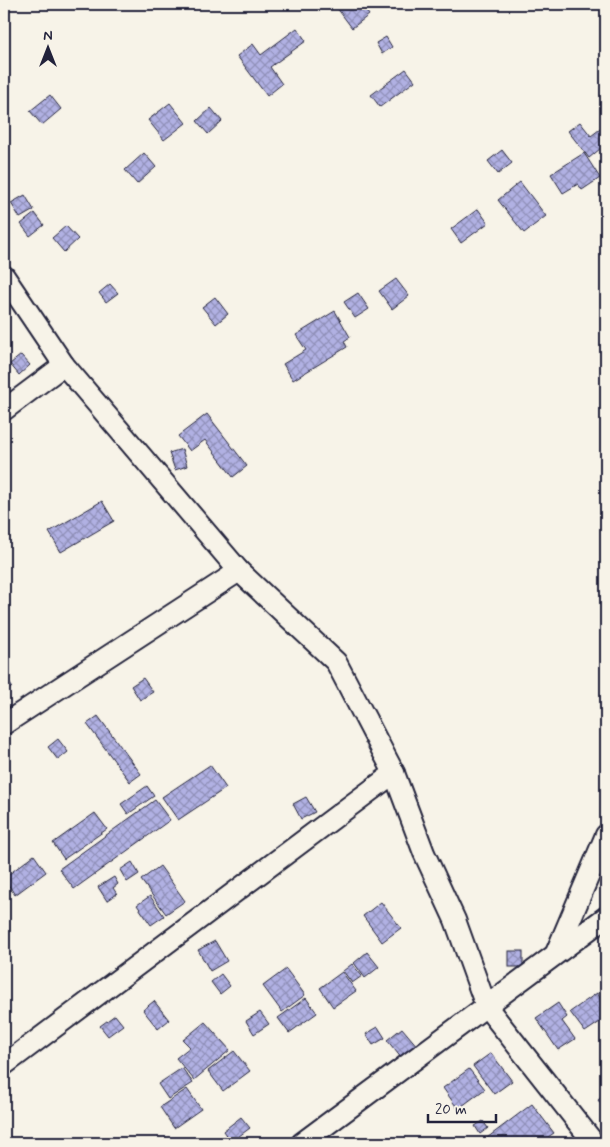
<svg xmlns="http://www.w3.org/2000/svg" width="610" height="1147" viewBox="0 0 610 1147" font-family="Mynerve,sans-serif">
<defs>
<pattern id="building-cross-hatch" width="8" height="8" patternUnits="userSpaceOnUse" patternTransform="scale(1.25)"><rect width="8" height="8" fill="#b1b1e3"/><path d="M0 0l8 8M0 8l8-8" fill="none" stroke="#9090b9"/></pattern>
</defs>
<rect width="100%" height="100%" fill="#f7f3e8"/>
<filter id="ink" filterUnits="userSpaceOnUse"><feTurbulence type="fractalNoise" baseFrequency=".02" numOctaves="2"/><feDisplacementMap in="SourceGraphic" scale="10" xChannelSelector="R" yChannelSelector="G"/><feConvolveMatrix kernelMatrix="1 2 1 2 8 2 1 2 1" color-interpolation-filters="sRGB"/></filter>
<g filter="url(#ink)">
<g fill="url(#building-cross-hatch)" stroke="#22223b">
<polygon points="334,4 361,4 369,15 352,28"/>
<polygon points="297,28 306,41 270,67 282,84 267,96 237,56 253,44 261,55"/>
<polygon points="386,37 392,47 382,54 376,43"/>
<polygon points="406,69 415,81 380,107 371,95"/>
<polygon points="50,95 61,109 42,125 30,111"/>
<polygon points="170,103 186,123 164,140 148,120"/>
<polygon points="211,108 222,121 208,134 197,121"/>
<polygon points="580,122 591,136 604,126 606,129 606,144 589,158 568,131"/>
<polygon points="502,150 512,163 498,174 488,161"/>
<polygon points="144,153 156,167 137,184 125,170"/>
<polygon points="584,153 600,178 582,190 578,184 563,193 551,174"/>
<polygon points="520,182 546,216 524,233 498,200"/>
<polygon points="25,195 34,210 20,218 11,203"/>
<polygon points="478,209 488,223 461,243 451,229"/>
<polygon points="35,213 44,225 30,236 21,224"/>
<polygon points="66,226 78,239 64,252 52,238"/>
<polygon points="396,279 409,296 392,309 379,291"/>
<polygon points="110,284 118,293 106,302 99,293"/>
<polygon points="358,293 369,309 355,318 344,302"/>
<polygon points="215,297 228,314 216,324 202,307"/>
<polygon points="335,311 350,337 344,341 347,347 293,380 283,364 306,350 296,335"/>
<polygon points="21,355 30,365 19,375 10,364"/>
<polygon points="207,414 247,466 233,477 205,440 190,451 178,436"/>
<polygon points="182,449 187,466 175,470 169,453"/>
<polygon points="102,501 114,521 61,552 49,532"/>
<polygon points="4,675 12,687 4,693"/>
<polygon points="143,678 153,692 140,700 131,686"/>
<polygon points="98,716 141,774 130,782 87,724"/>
<polygon points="58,739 68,752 58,760 48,747"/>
<polygon points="210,765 226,788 178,820 162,797"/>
<polygon points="147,786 154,796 128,814 121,804"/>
<polygon points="306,797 315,812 301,819 293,804"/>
<polygon points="155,800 170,820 74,889 59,869"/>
<polygon points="95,813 107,829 64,859 53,843"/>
<polygon points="34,855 46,872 15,895 4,878"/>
<polygon points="132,862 139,874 127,882 120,870"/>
<polygon points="160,866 185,901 166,914 141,880"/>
<polygon points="114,877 118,884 113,888 117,894 107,901 98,887"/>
<polygon points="150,896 164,916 151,925 137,905"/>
<polygon points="381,902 401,928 382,942 363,916"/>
<polygon points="215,941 227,961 210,971 198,950"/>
<rect x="509" y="951" width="14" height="16"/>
<polygon points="367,952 379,967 365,978 354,963"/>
<polygon points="352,964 362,976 352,983 343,971"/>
<polygon points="286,969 305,995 282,1012 263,986"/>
<polygon points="342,972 356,991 333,1007 320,988"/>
<polygon points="221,974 230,986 220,994 211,982"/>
<polygon points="597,993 606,1007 606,1018 585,1032 570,1012"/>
<polygon points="306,998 317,1013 289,1033 278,1018"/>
<polygon points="154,1001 169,1020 158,1029 143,1010"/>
<polygon points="558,1003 567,1017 562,1021 575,1039 558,1050 536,1018"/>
<polygon points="260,1012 269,1024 254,1034 246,1021"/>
<polygon points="115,1015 123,1025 108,1036 100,1026"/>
<polygon points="205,1022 230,1050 194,1080 176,1058 190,1047 183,1040"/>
<polygon points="378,1027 385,1038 373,1045 366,1034"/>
<polygon points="402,1028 418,1047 402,1059 387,1040"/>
<polygon points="234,1051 250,1071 223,1091 208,1071"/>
<polygon points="491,1053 512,1081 494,1094 473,1066"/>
<polygon points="182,1068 193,1083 168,1099 158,1084"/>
<polygon points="469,1069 485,1089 458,1109 443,1088"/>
<polygon points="187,1089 201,1109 174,1128 160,1107"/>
<polygon points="606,1094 606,1111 598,1100"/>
<polygon points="532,1104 554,1133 539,1143 484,1143 483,1141"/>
<polygon points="241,1117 250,1128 231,1142 223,1131"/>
<polygon points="483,1121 488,1128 480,1134 475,1126"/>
</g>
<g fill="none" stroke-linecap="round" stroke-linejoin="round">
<defs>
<g id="minor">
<polyline points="4,276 64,365 239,571 336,662 394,773 424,853 455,920 486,1006 594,1143"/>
<polyline points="4,410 64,365"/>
<polyline points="4,724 239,571"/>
<polyline points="556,953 606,835"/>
<polyline points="4,1065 394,773"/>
<polyline points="302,1143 606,917"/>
</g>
</defs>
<use href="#minor" stroke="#22223b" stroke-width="24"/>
<use href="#minor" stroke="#f7f3e8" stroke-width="20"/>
</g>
</g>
<rect width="610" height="1147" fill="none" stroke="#f7f3e8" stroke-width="20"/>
<rect x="10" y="10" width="590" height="1127" fill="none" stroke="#22223b" stroke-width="2" filter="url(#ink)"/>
<g transform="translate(48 48)" stroke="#f7f3e8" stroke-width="4" paint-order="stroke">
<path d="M0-4L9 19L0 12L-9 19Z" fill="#22223b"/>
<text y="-8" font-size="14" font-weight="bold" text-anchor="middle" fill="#22223b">N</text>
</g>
<path d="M428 1114v8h68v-8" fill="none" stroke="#22223b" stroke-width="2.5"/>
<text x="435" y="1114" font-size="15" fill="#22223b" stroke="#f7f3e8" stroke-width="4" paint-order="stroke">20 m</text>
</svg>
